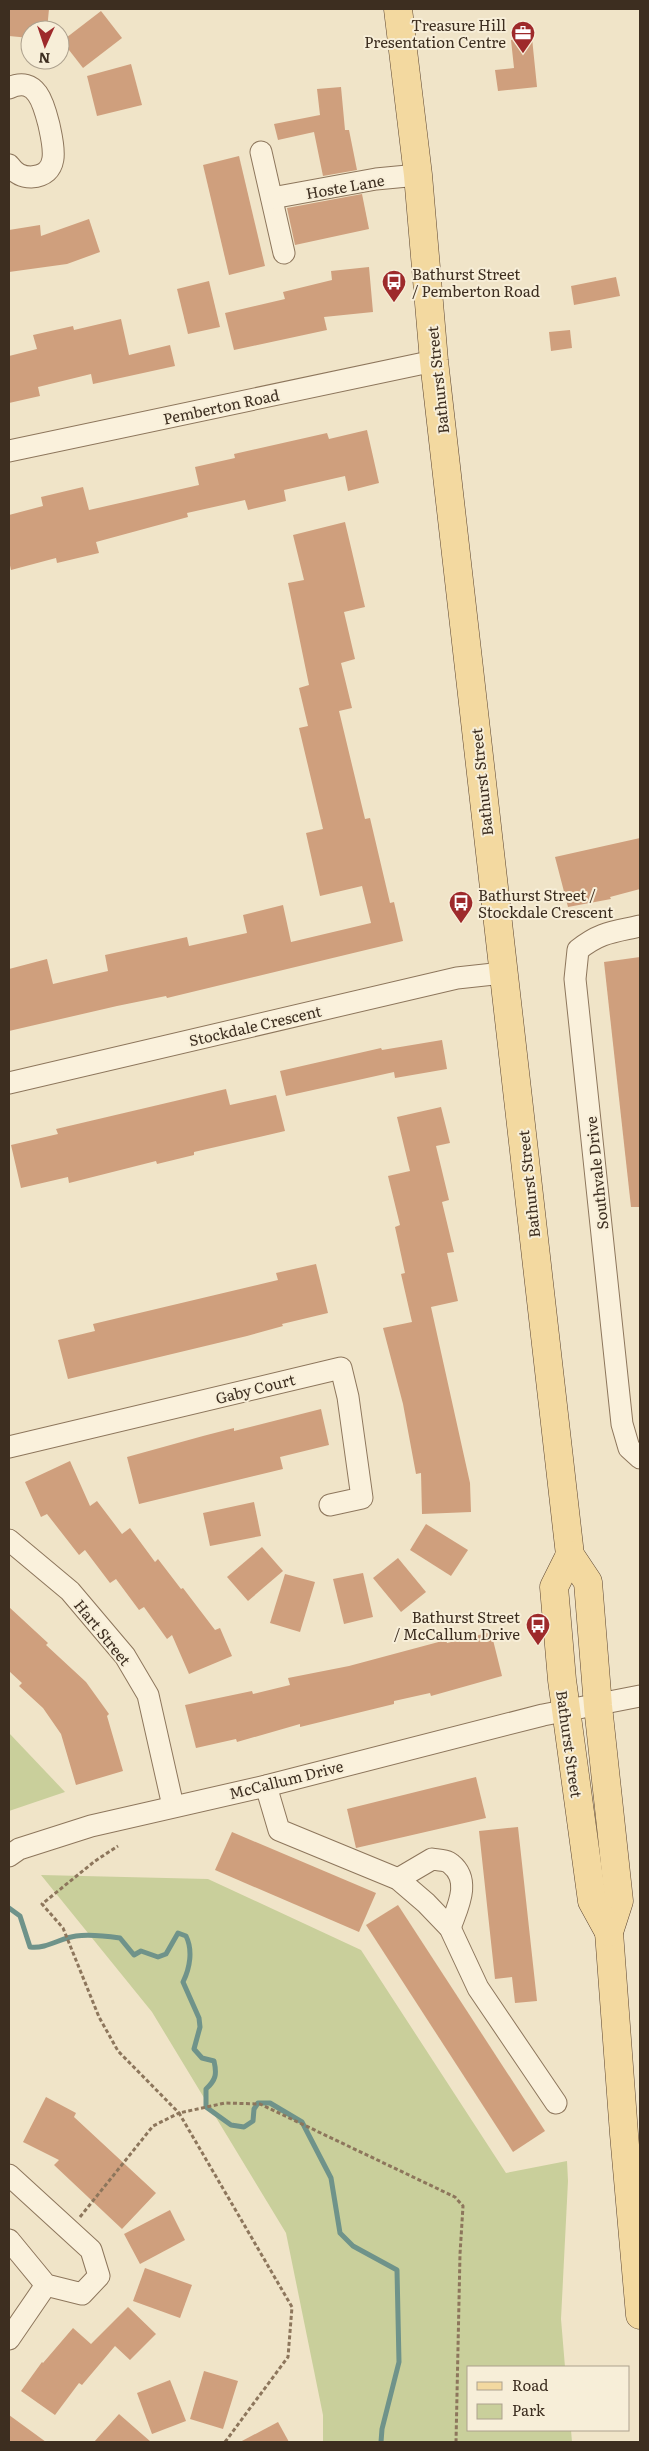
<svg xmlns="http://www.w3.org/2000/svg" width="649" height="2451" viewBox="0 0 649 2451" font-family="Literata,serif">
<rect width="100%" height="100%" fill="#f0e4c8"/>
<g fill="#c9cf9b">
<polygon points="9,1733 65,1792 9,1811"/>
<polygon points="41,1875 208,1879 361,1950 506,2173 567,2161 568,2181 561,2319 565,2367 468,2367 468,2430 571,2430 572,2442 323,2442 323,2415 286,2233 152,2012"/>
</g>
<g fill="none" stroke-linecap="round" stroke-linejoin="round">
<path stroke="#6f938a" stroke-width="5" d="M9 1908 20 1916 30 1947C47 1949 60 1938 76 1936 90 1934 106 1936 120 1938L134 1955 141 1951 158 1957 166 1954 178 1933 186 1936C193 1950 190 1968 183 1982L199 2018 200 2027 194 2049 202 2058 214 2061C217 2074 216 2080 206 2089V2107L231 2125 244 2127 253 2121 254 2109 258 2103H270L302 2122 331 2178 340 2233 353 2246 397 2270 399 2362 382 2429 381 2442"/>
</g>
<g fill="#cf9f7d">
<polygon points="10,9 49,9 47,30 30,30 30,38 9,36"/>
<polygon points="101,11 122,38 83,68 62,41"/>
<polygon points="532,38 537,87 498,91 495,70 514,68 511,40"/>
<polygon points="131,64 142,105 97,116 87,76"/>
<polygon points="341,87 345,130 349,130 357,170 323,176 314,132 278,140 274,124 320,115 317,89"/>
<polygon points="239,156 265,266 229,275 203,165"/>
<polygon points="362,194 369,229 295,245 287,208"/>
<polygon points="89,219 100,252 67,264 9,272 9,230 40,225 41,236"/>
<polygon points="369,267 373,312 324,317 327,330 234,350 225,313 285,299 283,292 332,280 331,271"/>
<polygon points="616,277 620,296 574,305 571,286"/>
<polygon points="209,281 220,327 188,334 177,289"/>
<polygon points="121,319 129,355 170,345 175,366 93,384 91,374 38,387 40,396 9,403 9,356 37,349 33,335 73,326 74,330"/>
<polygon points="570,330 572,348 551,351 549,332"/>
<polygon points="367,430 379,483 348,491 345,476 284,490 286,501 248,510 245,500 187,513 188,517 96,542 99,553 57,563 56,558 11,570 9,561 9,515 43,506 41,497 83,487 89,510 199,485 195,467 235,458 234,454 327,433 329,439"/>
<polygon points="345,522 365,607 344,612 355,659 341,663 352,708 339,711 365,819 370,818 390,903 394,902 403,941 167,998 166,996 117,1006 9,1031 9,969 47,959 53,984 108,971 105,955 187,937 189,946 247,933 243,915 283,905 291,942 371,923 362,886 320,896 306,833 323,829 299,728 308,726 299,688 309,685 288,583 304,580 293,535"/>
<polygon points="640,838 640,889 610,897 611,899 568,907 555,857"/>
<polygon points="640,957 640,1207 631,1207 604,962"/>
<polygon points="442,1040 447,1069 395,1078 394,1072 286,1096 280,1071 381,1048 382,1050"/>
<polygon points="226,1089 230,1105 276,1095 285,1131 194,1152 194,1155 157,1164 156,1161 69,1183 68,1177 21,1188 11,1145 58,1134 56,1129"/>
<polygon points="441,1107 450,1143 436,1146 449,1200 442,1202 454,1252 447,1253 458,1301 431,1307 470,1483 471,1512 422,1514 421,1473 416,1474 403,1404 383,1328 412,1322 401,1274 405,1273 395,1227 400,1225 388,1176 410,1171 397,1117"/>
<polygon points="316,1264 328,1313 282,1324 283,1326 247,1336 68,1379 58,1340 95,1331 93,1324 278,1280 276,1273"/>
<polygon points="321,1409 329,1445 280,1457 283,1469 139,1504 127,1457 203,1436 234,1428 234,1431"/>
<polygon points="70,1461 90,1506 97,1501 122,1534 130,1528 155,1562 158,1559 181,1589 183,1588 215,1630 220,1628 232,1656 189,1674 172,1635 167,1639 144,1607 139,1610 116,1579 110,1583 85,1550 79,1555 47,1514 41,1517 25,1482"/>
<polygon points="254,1502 261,1536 210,1546 203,1513"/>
<polygon points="426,1524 468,1550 451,1576 410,1550"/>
<polygon points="262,1547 283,1571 248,1601 227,1577"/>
<polygon points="398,1558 426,1592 401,1612 373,1578"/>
<polygon points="363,1573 373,1617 344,1624 333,1579"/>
<polygon points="285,1574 315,1582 300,1632 270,1623"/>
<polygon points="9,1607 48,1643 46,1645 86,1682 109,1714 107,1716 123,1771 76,1785 61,1734 43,1708 19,1686 22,1683 9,1671"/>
<polygon points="491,1632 502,1676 431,1696 430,1693 394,1701 394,1704 300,1727 300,1724 237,1742 236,1739 196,1748 185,1705 252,1691 253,1694 290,1685 288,1678 349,1666 446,1640 447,1643"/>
<polygon points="476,1777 486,1818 356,1848 347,1809"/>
<polygon points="518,1827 537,2001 515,2003 512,1977 495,1979 479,1831"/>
<polygon points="232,1832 376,1893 359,1932 215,1870"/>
<polygon points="398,1905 545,2131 513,2152 366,1925"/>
<polygon points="46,2097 76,2113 74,2117 156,2193 122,2229 54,2165 59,2160 23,2142"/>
<polygon points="170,2210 185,2240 140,2264 124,2234"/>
<polygon points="145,2268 192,2285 180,2318 133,2301"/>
<polygon points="128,2307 156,2334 130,2360 115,2346 82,2385 79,2383 55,2415 21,2391 42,2362 43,2363 73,2328 91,2344"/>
<polygon points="204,2371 238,2381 223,2429 190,2419"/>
<polygon points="170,2380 186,2421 152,2434 137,2393"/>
<polygon points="119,2414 151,2442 94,2442"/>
<polygon points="9,2415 46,2442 9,2442"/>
<polygon points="278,2422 289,2442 240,2442"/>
</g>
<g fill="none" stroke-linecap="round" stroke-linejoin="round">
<defs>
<g id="minor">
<path d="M9 88C37 75 44 105 49 125 53 144 62 175 31 177 21 177 15 173 9 165"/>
<polyline points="261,152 284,253"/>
<polyline points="272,198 376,179 418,175"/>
<polyline points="9,451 434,361"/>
<path d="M640 926C614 932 600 932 578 950L575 979 622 1424 629 1448 640 1458"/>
<polyline points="9,1083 457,978 503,973"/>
<polyline points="9,1447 341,1368 348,1397 362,1498 330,1505"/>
<polyline points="9,1540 70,1591 125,1656 148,1695 173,1806"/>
<polyline points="266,1786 279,1830 398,1879 426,1903 450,1928 478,1988 556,2103"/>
<polyline points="9,1856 19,1849 91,1826 266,1786 543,1715 640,1696"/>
<path d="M398 1879 432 1859C438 1860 447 1860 451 1864 472 1881 457 1908 450 1928"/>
<polyline points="9,2175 91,2250 99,2276 82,2294 46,2285 9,2240"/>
<polyline points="9,2339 46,2285"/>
</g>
<g id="major">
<polyline points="398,9 418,175 434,361 570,1555 588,1582 598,1706 619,1901 609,1932 624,2134 640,2315"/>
<polyline points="570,1555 554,1587 562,1680 592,1901 609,1932"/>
</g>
</defs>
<use href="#minor" stroke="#8d765c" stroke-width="23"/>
<use href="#major" stroke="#5b4430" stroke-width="29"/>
<g stroke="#8d765c" stroke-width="3" stroke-dasharray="4 2.5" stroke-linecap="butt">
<polyline points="80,2217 153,2126 179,2113 118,2051 99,2017 63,1928 42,1904 95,1861 118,1846"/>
<polyline points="225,2442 288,2357 292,2307 179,2113 225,2103 260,2104 455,2197 463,2206 460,2254 456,2442"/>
</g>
<use href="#minor" stroke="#faf1dc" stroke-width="21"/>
<use href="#major" stroke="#f3d9a0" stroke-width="28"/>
</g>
<defs>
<symbol id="office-pin" viewBox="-11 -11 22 30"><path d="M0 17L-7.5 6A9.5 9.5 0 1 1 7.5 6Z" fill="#9e2a2b" stroke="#f7eed8"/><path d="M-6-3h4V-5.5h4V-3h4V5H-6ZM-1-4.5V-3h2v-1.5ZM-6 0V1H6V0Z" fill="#fff"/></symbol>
<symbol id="bus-pin" viewBox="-11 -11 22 30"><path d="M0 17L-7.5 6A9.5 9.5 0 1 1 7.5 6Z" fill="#9e2a2b" stroke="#f7eed8"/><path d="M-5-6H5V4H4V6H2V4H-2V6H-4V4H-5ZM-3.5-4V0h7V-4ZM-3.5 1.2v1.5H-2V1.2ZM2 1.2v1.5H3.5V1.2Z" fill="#fff"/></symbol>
</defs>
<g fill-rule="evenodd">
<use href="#office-pin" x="509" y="19" width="28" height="38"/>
<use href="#bus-pin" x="380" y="268" width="28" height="38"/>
<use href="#bus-pin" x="447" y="889" width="28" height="38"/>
<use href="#bus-pin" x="524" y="1611" width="28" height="38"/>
</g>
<g text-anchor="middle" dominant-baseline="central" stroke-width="4" stroke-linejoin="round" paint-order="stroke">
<g font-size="15" fill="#3d2e20" stroke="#f7eed8" text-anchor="end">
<text x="506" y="24">Treasure Hill<tspan x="506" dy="17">Presentation Centre</tspan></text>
<text x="412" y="273" text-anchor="start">Bathurst Street<tspan x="412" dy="17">/ Pemberton Road</tspan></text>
<text x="478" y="894" text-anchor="start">Bathurst Street /<tspan x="478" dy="17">Stockdale Crescent</tspan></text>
<text x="520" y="1616">Bathurst Street<tspan x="520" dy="17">/ McCallum Drive</tspan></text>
</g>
<g font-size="15" fill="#3d2e20" stroke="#f7eed8">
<text transform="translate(345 186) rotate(-10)">Hoste Lane</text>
<text transform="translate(437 380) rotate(-96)">Bathurst Street</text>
<text transform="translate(221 406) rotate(-12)">Pemberton Road</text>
<text transform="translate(481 782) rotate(-96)">Bathurst Street</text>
<text transform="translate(255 1025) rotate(-13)">Stockdale Crescent</text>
<text transform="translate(596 1173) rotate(-96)">Southvale Drive</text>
<text transform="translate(528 1184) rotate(-96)">Bathurst Street</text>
<text transform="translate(255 1388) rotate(-14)">Gaby Court</text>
<text transform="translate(103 1632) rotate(51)">Hart Street</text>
<text transform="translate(570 1744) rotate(82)">Bathurst Street</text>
<text transform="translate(286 1779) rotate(-14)">McCallum Drive</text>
</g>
</g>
<rect width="649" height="2451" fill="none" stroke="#3d2e20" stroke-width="20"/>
<rect x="467" y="2366" width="162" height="65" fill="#f7eed8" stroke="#ada18e"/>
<rect x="477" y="2382" width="25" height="8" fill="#f3d9a0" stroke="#ada18e"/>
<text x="512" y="2391" font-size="15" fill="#3d2e20">Road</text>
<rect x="477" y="2404" width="25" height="15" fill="#c9cf9b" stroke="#ada18e"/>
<text x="512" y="2416" font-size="15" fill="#3d2e20">Park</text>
<g transform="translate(45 45) rotate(183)"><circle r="24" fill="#f7eed8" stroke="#ada18e"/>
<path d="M0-4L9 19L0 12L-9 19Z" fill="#9e2a2b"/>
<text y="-8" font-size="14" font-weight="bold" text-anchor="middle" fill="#3d2e20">N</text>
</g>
</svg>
